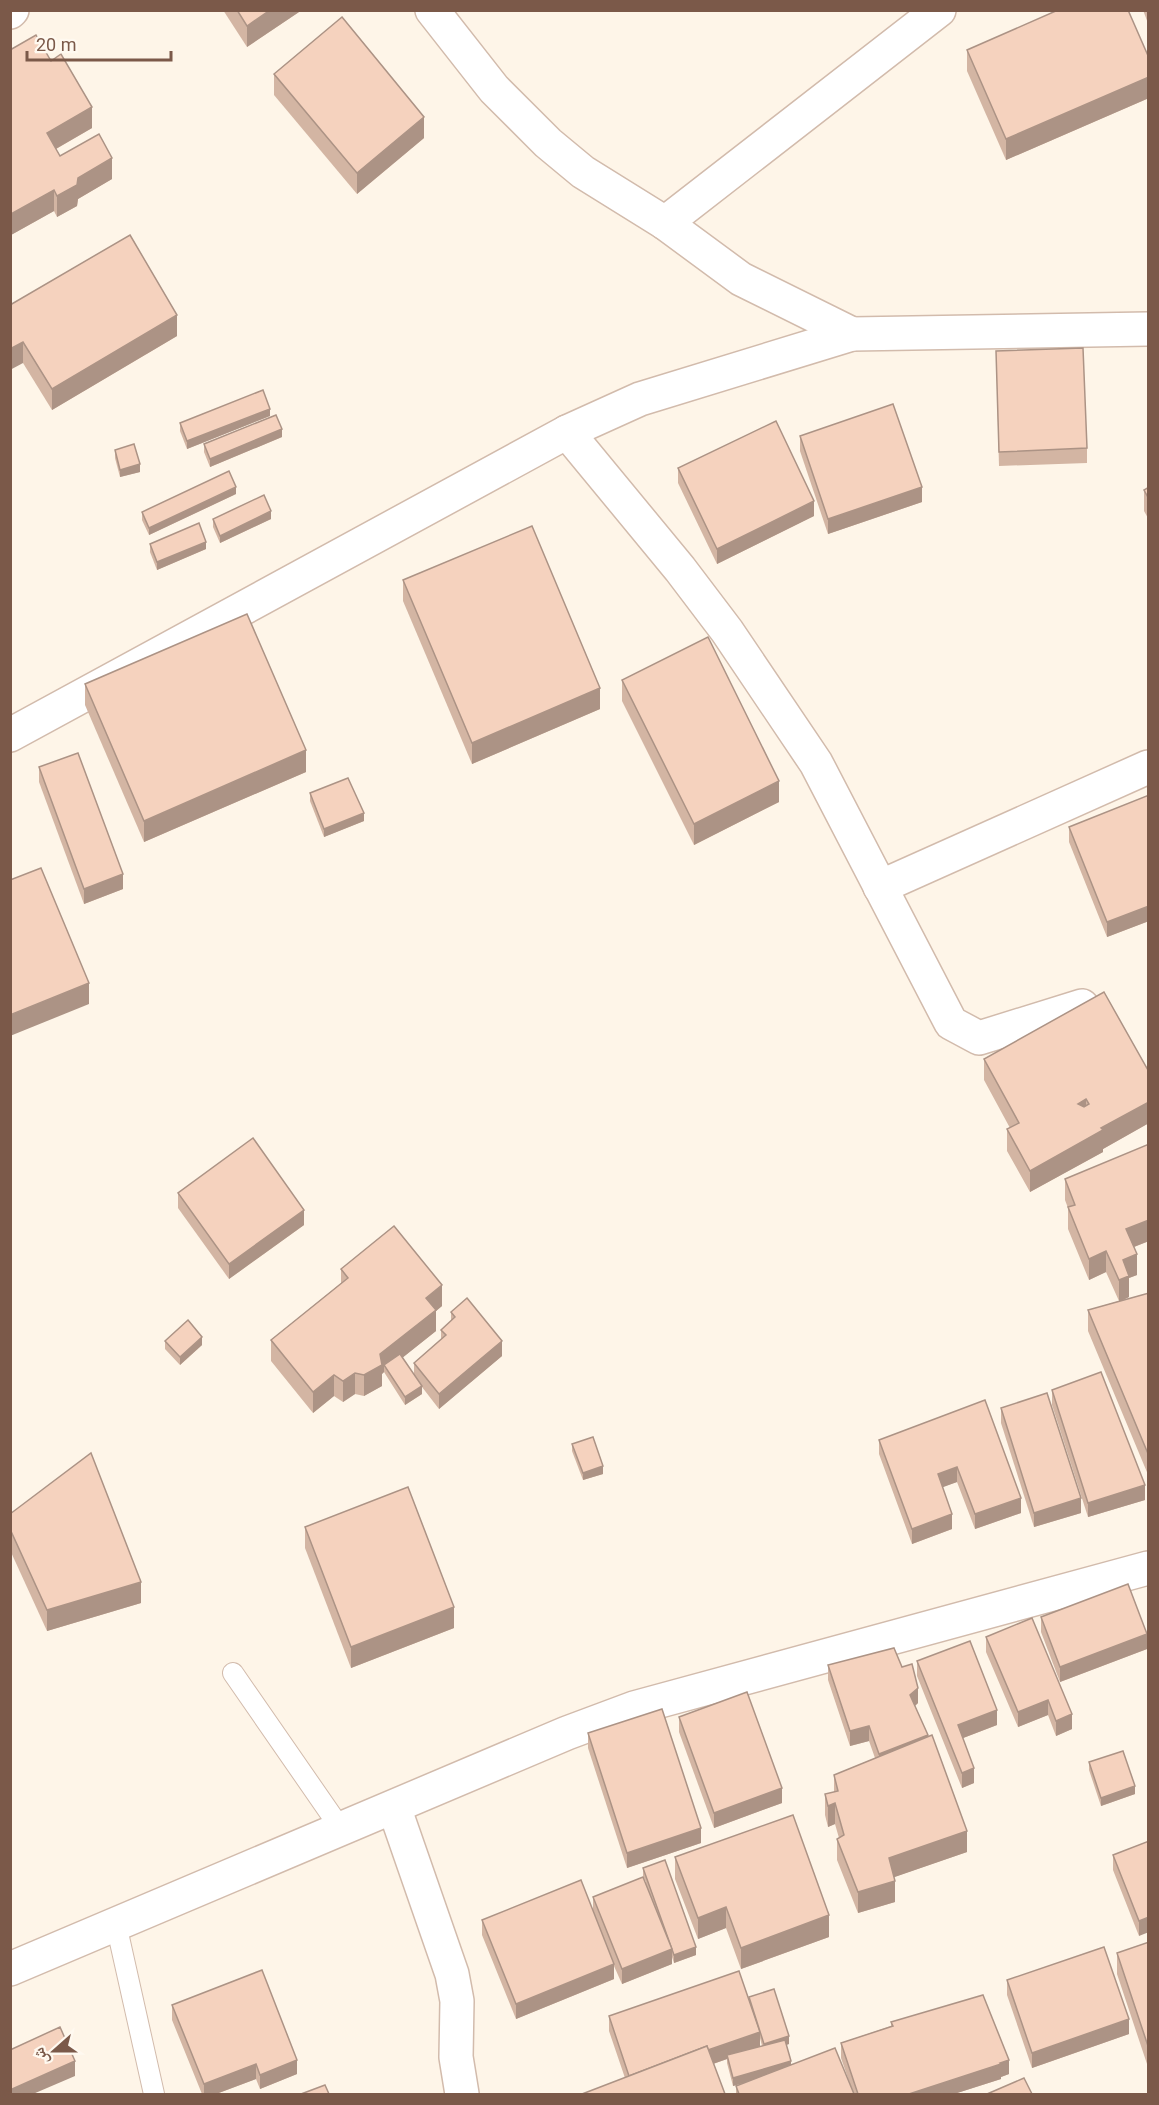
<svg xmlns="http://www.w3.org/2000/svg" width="1159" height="2105" viewBox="0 0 1159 2105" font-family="Roboto,'Noto Naskh Arabic',sans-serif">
<rect width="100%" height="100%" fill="#fef5e8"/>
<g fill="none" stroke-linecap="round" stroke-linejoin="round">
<defs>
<g id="service">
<polyline points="233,1673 341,1829"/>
<polyline points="116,1924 154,2094"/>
</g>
<g id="minor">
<polyline points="432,10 494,89 548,143 583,172 665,223 741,279 852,334"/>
<polyline points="10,12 12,10"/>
<polyline points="665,223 939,10"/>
<polyline points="567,432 680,569 727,631 816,763 951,1023 979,1038 1082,1006"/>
<polyline points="10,735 567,432 640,399 852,334 1148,329"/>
<polyline points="880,887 1148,767"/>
<polyline points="394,1807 452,1974 457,2001 456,2057 462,2094"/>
<polyline points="10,1969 567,1733 634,1708 1148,1568"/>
</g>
</defs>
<use href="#service" stroke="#d2bbac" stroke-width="22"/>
<use href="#minor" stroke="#d2bbac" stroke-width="36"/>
<use href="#service" stroke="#fff" stroke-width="20"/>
<use href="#minor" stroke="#fff" stroke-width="33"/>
</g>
<g fill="#d3b5a3" fill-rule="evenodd">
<polygon points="223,10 302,10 247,47"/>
<polygon points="1143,10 1149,10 1149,26"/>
<polygon points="10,50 51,61 92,128 56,149 60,156 112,179 78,199 77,206 57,217 54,211 11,235"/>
<polygon points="967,50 1149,58 1149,98 1006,160 967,71"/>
<polygon points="274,74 424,138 357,194 274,95"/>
<polygon points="10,305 177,336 52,410 23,363"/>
<polygon points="996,351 1087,448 1087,463 999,466"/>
<polygon points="270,416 187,449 180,431 180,423"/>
<polygon points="800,436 922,502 828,534 800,451"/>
<polygon points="282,437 210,467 204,452 204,444"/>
<polygon points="115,450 140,472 120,477 115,458"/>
<polygon points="678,468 814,516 717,564 678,483"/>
<polygon points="1149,487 1149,520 1144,511 1144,490"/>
<polygon points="236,494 149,535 142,520 142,512"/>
<polygon points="213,519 271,519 220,543 213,527"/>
<polygon points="150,544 206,549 157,570 150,552"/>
<polygon points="403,580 600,709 472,764 403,601"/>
<polygon points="622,680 779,802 694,845 622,701"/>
<polygon points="85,684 306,772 144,842 85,705"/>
<polygon points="39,767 123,889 84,904 39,782"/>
<polygon points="310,793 364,821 324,837 310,801"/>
<polygon points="1149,795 1149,921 1107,937 1069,842 1069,827"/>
<polygon points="984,1059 1149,1072 1149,1123 1103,1149 1103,1152 1030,1192 1007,1151 1007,1129 1010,1128 984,1080"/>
<polygon points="1065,1179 1149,1241 1134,1247 1137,1275 1129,1278 1129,1297 1123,1300 1149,1293 1149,1477 1088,1331 1088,1310 1119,1301 1106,1272 1089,1280 1068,1229 1068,1208 1065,1200"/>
<polygon points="178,1193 304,1225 229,1279 178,1208"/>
<polygon points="341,1269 442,1306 436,1311 436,1331 402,1358 414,1374 414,1363 441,1339 441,1330 451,1321 451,1312 502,1356 439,1409 422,1387 422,1394 405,1405 384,1372 382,1374 382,1386 364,1396 355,1394 343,1402 334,1396 313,1413 271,1361 271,1340 341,1283"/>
<polygon points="165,1341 202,1345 180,1365 165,1349"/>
<polygon points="1052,1390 1145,1500 1088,1517 1052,1405"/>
<polygon points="985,1400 1021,1513 975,1529 957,1482 942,1487 952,1529 912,1544 879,1454 879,1440"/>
<polygon points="1001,1408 1081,1513 1034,1527 1001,1423"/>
<polygon points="572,1444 603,1474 583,1480 572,1451"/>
<polygon points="10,1514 141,1603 47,1631 10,1550"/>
<polygon points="305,1527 454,1628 351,1668 305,1548"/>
<polygon points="1041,1617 1147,1649 1060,1682 1041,1632"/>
<polygon points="1032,1618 1072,1729 1056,1736 1048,1715 1018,1727 986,1652 986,1637"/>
<polygon points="917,1661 997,1725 963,1738 974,1783 962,1788 917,1676"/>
<polygon points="828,1665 918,1703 915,1706 928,1737 967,1852 894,1877 895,1902 858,1913 837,1860 837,1839 839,1838 835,1824 828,1827 825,1815 825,1794 834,1792 834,1775 875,1758 869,1741 850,1746 828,1680"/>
<polygon points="679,1717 782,1803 714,1828 679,1732"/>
<polygon points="588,1733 701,1843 627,1868 588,1748"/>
<polygon points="1089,1762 1135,1794 1101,1806 1089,1770"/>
<polygon points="1149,1841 1139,1936 1113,1870 1113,1855"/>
<polygon points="675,1857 829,1937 741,1969 726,1928 698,1939 675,1879"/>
<polygon points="643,1868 696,1955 674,1963 672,1957 672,1964 622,1984 614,1966 614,1979 516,2019 482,1935 482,1920 593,1911 593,1897 646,1882 643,1876"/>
<polygon points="1149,1942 1149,2070 1117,1974 1117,1953"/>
<polygon points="1007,1980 1129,2034 1032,2068 1007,1995"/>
<path d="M749 1997 789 2044 786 2045 791 2065 851 2087 841 2058V2043L891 2026V2022L1009 2074 1001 2077V2079L954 2094H736V2086L749 2081 733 2086 727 2063V2059L713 2064 625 2078 609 2031V2016L749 2002ZM760 2038 762 2046 760 2047Z"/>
<polygon points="172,2005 297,2074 260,2089 256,2079 216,2094 202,2094 172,2020"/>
</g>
<g fill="#ac9385">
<polygon points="270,10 302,10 247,47 247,26"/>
<polygon points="1149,77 1149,98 1006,160 1006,139"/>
<polygon points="92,107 92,128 47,154 47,133"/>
<polygon points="424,117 424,138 357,194 357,173"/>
<polygon points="112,158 112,179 78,199 77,206 57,217 57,196 78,178"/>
<polygon points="54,190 54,211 11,235 11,214"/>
<polygon points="177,315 177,336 52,410 52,389"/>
<polygon points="23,342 23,363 10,370 10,349"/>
<polygon points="270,409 270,416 187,449 187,441"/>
<polygon points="282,429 282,437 210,467 210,459"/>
<polygon points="140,464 140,472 120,477 120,470"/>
<polygon points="236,487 236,494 149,535 149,528"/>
<polygon points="922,487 922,502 828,534 828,519"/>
<polygon points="814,501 814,516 717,564 717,549"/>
<polygon points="271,511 271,519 220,543 220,536"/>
<polygon points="206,542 206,549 157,570 157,562"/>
<polygon points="600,688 600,709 472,764 472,743"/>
<polygon points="306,750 306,772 144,842 144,821"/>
<polygon points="779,781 779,802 694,845 694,824"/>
<polygon points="364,813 364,821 324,837 324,829"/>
<polygon points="123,874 123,889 84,904 84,889"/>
<polygon points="1149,906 1149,921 1107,937 1107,922"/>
<polygon points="89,983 89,1004 10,1036 10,1015"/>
<polygon points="1086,1099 1086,1120 1078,1104"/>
<polygon points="1149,1102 1149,1123 1103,1149 1103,1152 1030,1192 1030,1171 1101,1128"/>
<polygon points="304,1210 304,1225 229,1279 229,1264"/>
<polygon points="1149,1220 1149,1241 1126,1250 1126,1229"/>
<polygon points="1106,1251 1106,1272 1089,1280 1089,1259"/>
<polygon points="1137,1254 1137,1275 1129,1278 1129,1297 1119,1302 1119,1280 1123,1260"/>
<polygon points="442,1285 442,1306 436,1311 436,1331 387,1370 384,1365 384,1372 382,1374 382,1386 364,1396 364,1375 426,1298"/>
<polygon points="202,1337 202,1345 180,1365 180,1357"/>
<polygon points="502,1341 502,1356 439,1409 439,1394"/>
<polygon points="355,1373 355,1394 343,1402 343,1381"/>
<polygon points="334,1375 334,1396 313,1413 313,1392"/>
<polygon points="422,1386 422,1394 405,1405 405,1397"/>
<polygon points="603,1466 603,1474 583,1480 583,1473"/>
<polygon points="957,1467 957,1482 938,1489 938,1474"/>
<polygon points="1145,1485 1145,1500 1088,1517 1088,1503"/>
<polygon points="1021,1498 1021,1513 975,1529 975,1514"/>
<polygon points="1081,1498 1081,1513 1034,1527 1034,1513"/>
<polygon points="952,1514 952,1529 912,1544 912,1529"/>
<polygon points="141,1582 141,1603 47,1631 47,1610"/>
<polygon points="454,1607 454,1628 351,1668 351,1647"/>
<polygon points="1147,1634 1147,1649 1060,1682 1060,1667"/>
<polygon points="918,1688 918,1703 910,1710 910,1695"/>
<polygon points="1048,1700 1048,1715 1018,1727 1018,1712"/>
<polygon points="997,1710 997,1725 958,1740 958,1725"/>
<polygon points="1072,1714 1072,1729 1056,1736 1056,1721"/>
<polygon points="869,1726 869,1741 850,1746 850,1731"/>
<polygon points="928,1735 928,1750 879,1769 879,1754"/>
<polygon points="974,1768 974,1783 962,1788 962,1773"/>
<polygon points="1135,1786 1135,1794 1101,1806 1101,1798"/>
<polygon points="782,1788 782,1803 714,1828 714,1813"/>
<polygon points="835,1803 835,1824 828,1827 828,1806"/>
<polygon points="701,1828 701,1843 627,1868 627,1853"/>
<polygon points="967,1831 967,1852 889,1879 889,1858"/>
<polygon points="895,1881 895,1902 858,1913 858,1892"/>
<polygon points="726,1907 726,1928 698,1939 698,1918"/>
<polygon points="829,1915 829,1937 741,1969 741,1948"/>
<polygon points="1149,1917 1149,1932 1139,1936 1139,1921"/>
<polygon points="696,1947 696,1955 674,1963 674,1955"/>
<polygon points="672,1949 672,1964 622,1984 622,1969"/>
<polygon points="614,1964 614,1979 516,2019 516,2004"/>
<polygon points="1129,2019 1129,2034 1032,2068 1032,2053"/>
<polygon points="760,2032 760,2047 727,2055 727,2059 630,2093 630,2078"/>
<polygon points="789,2036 789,2044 764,2052 764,2044"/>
<polygon points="297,2060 297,2074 260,2089 260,2075"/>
<polygon points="1009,2060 1009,2074 1001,2077 1001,2079 954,2094 909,2094"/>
<polygon points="75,2061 75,2076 33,2094 10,2094 10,2090"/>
<polygon points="791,2061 791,2069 733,2086 733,2078"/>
<polygon points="256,2064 256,2079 216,2094 204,2094 204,2084"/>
</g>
<g fill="#f5d2be" stroke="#ac9385" stroke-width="1.5" fill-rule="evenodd">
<polygon points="237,10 270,10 247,26"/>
<polygon points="1058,10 1128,10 1149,58 1149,77 1006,139 967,50"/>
<polygon points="342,17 424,117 357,173 274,74"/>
<polygon points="36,35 51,61 61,54 92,107 47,133 60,156 99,134 112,158 78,178 77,185 57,196 54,190 11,214 10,50"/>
<polygon points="130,235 177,315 52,389 23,342 10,349 10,305"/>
<polygon points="1083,348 1087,448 999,452 996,351"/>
<polygon points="263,390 270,409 187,441 180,423"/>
<polygon points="893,404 922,487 828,519 800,436"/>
<polygon points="276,415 282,429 210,459 204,444"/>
<polygon points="776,421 814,501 717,549 678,468"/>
<polygon points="134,444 140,464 120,470 115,450"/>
<polygon points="229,471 236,487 149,528 142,512"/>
<polygon points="1149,487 1149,499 1144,490"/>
<polygon points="264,495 271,511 220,536 213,519"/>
<polygon points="199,523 206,542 157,562 150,544"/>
<polygon points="532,526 600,688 472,743 403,580"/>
<polygon points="247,614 306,750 144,821 85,684"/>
<polygon points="708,637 779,781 694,824 622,680"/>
<polygon points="78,753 123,874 84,889 39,767"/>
<polygon points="348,778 364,813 324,829 310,793"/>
<polygon points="1149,795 1149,906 1107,922 1069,827"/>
<polygon points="41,868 89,983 10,1015 10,880"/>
<path d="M1104 992 1149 1072V1102L1101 1128 1103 1130 1030 1171 1007 1129 1019 1123 984 1059ZM1086 1099 1089 1104 1084 1107 1078 1104Z"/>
<polygon points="253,1138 304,1210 229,1264 178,1193"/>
<polygon points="1149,1144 1149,1220 1126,1229 1137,1254 1123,1260 1129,1276 1119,1280 1106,1251 1089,1259 1068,1207 1075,1205 1065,1179"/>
<polygon points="394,1226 442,1285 426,1298 436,1310 380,1354 382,1365 364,1375 355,1373 343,1381 334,1375 313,1392 271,1340 348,1278 341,1269"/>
<polygon points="1149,1293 1149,1456 1088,1310"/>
<polygon points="467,1298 502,1341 439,1394 414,1363 446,1335 441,1330 455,1317 451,1312"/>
<polygon points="188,1320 202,1337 180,1357 165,1341"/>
<polygon points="400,1354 422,1386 405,1397 384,1365"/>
<polygon points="1101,1372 1145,1485 1088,1503 1052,1390"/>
<polygon points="1047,1393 1081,1498 1034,1513 1001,1408"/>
<polygon points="985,1400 1021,1498 975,1514 957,1467 938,1474 952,1514 912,1529 879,1440"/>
<polygon points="593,1437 603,1466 583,1473 572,1444"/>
<polygon points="91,1453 141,1582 47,1610 10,1529 10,1514"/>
<polygon points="408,1487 454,1607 351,1647 305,1527"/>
<polygon points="1128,1584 1147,1634 1060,1667 1041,1617"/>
<polygon points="1032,1618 1072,1714 1056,1721 1048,1700 1018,1712 986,1637"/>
<polygon points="970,1641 997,1710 958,1725 974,1768 962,1773 917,1661"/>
<polygon points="894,1648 902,1667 912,1664 918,1688 910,1695 928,1735 879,1754 869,1726 850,1731 828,1665"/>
<polygon points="747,1692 782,1788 714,1813 679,1717"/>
<polygon points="662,1709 701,1828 627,1853 588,1733"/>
<polygon points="932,1735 967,1831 889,1858 895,1881 858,1892 837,1839 844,1835 835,1803 828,1806 825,1794 838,1791 834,1775"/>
<polygon points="1123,1751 1135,1786 1101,1798 1089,1762"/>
<polygon points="793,1815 829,1915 741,1948 726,1907 698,1918 675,1857"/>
<polygon points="1149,1841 1149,1917 1139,1921 1113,1855"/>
<polygon points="665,1860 696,1947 674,1955 643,1868"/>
<polygon points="643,1877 672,1949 622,1969 593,1897"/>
<polygon points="581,1880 614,1964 516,2004 482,1920"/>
<polygon points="1149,1942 1149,2049 1117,1953"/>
<polygon points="1104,1947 1129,2019 1032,2053 1007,1980"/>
<polygon points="262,1970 297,2060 260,2075 256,2064 204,2084 172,2005"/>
<polygon points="739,1971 760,2032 708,2050 707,2046 629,2076 609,2016"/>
<polygon points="774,1989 789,2036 764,2044 749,1997"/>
<polygon points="983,1995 1009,2060 1000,2063 1001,2064 909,2094 858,2094 841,2043 893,2026 891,2022"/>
<polygon points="60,2027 75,2061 10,2090 10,2050"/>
<polygon points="785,2040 791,2061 733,2078 727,2055"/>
<polygon points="707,2046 725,2094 582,2094"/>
<polygon points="835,2048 854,2094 739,2094 736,2086"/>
<polygon points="1024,2078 1032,2094 987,2094"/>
<polygon points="325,2085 329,2094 301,2094"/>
</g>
<rect width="1159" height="2105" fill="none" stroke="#7b5949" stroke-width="24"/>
<g transform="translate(54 2051) rotate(249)" stroke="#fff9f0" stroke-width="4.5" paint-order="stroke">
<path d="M0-4.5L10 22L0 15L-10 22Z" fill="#7b5949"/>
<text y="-9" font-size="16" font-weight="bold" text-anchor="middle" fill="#7b5949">ش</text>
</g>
<path d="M27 51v9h144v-9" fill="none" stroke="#7b5949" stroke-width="3"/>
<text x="36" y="51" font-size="18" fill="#7b5949" stroke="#fff9f0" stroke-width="4.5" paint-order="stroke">20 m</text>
</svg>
